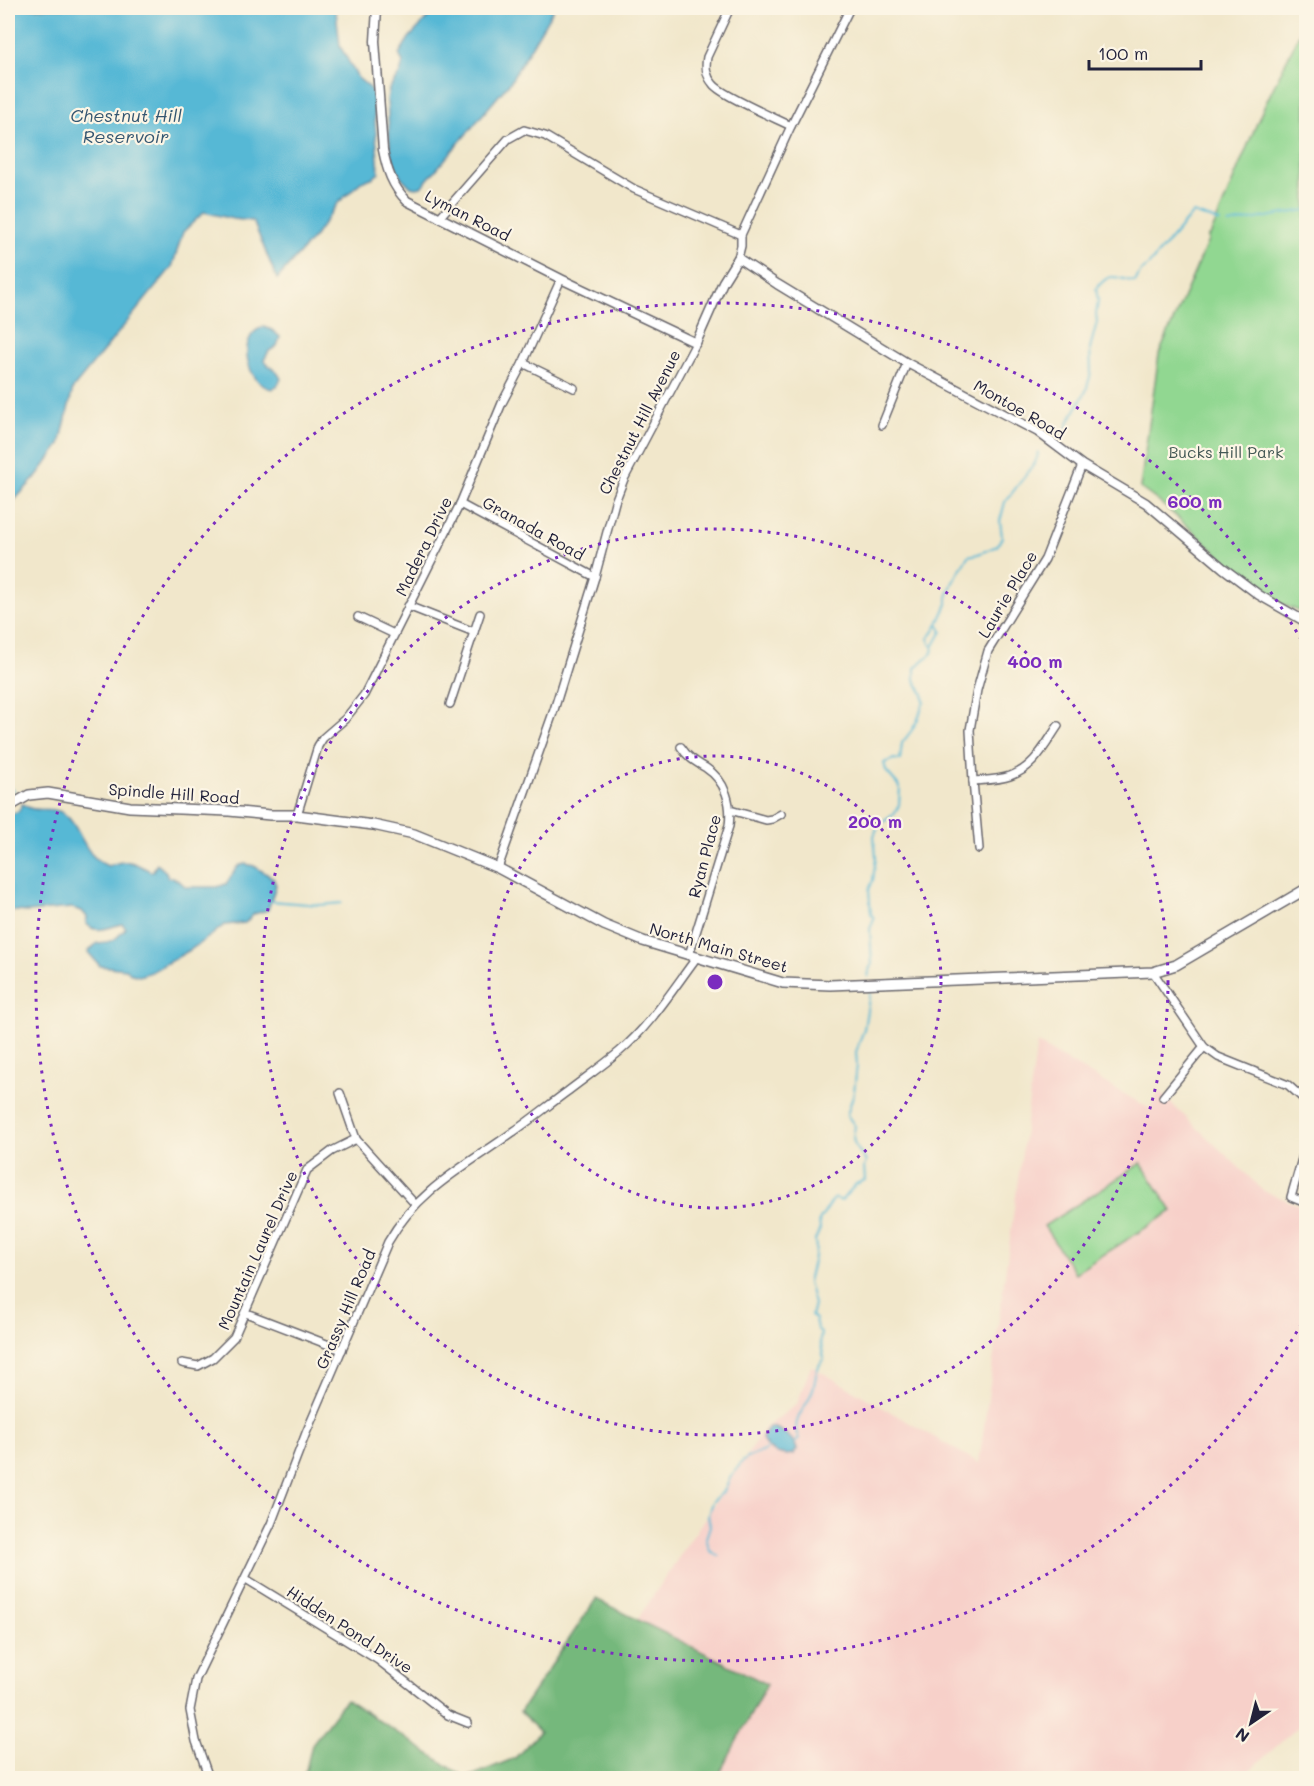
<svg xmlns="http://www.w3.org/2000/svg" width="1314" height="1786" viewBox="0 0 1314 1786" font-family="Mali,sans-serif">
<rect width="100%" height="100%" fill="#fcf5e5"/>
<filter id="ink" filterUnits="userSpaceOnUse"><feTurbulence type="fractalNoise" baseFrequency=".0167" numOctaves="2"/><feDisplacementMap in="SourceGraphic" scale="12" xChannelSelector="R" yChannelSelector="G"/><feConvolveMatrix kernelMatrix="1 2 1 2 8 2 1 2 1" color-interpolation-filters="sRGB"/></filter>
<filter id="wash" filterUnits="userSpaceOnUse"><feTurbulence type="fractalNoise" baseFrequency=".008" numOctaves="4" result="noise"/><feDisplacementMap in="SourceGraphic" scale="24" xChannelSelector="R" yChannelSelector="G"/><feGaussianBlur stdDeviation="1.35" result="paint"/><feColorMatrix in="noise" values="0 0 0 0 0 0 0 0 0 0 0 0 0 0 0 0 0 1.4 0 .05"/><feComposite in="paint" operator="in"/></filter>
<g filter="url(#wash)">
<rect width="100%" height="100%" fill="#f1e7cb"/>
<polygon fill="#f7d0c9" points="1037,1043 1150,1109 1159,1092 1264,1191 1306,1208 1306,1734 1299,1726 1241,1778 504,1778 589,1692 765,1428 797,1404 811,1366 979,1463"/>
<g fill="#91d791" stroke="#5a7c66" stroke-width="1.5">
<path d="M1306 20V614C1294 609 1279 604 1268 596 1223 564 1187 520 1140 488L1159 354 1208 241V236H1210L1262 111Z"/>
<polygon points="1141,1163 1172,1211 1075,1273 1044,1226"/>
</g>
<polygon fill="#74b87b" stroke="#4b6d5b" stroke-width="1.5" points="596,1599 767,1684 717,1778 299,1778 306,1770 312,1744 346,1699 466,1778 515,1758 540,1732 520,1712"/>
<g fill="#56b8d5" stroke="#3c6d88" stroke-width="1.5">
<polygon points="8,8 339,8 336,11 340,46 358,78 370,88 373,95 379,173 374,177 361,182 337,204 315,236 277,279 253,221 233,219 204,212 183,232 172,267 73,388 60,445 35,478 8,507"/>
<polygon points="437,8 554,8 511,81 441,164 421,187 416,188 411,187 401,177 392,158 390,147 387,100 389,89 400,73 403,63 399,54 409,38"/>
<path d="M263 327 272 330 280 337 277 346 269 351 264 360C268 368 276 367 281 379L277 386 272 389C247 385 235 336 263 327Z"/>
<path d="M22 804C25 805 27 807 30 808 40 812 52 806 63 813 81 825 82 856 108 866 129 858 133 862 152 872L157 864 166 872 168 877 178 880 186 887H217L226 884 238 866 245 864 254 866 273 878 276 885 268 910 254 914 245 923 224 925 213 934 190 950 151 972 139 976 132 974 126 969 100 966 88 952 97 943C114 942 115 940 126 928L122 924C109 927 95 935 86 923L87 917 82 911 72 908 27 912 8 910V815L19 811Z"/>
<path d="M769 1427C781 1428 795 1439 797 1450L793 1454C781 1457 765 1450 762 1438Z"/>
</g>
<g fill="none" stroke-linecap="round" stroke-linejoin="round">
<g stroke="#56b8d5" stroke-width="2">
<polyline points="1228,224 1306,210"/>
<path d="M1051 436 1052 433 1060 435 1065 432 1069 421 1086 391 1091 373 1090 348 1097 322 1096 314 1098 301 1096 289C1111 270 1115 278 1135 282L1141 271 1147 267 1193 213 1220 222"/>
<polyline points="933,647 942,631 938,624"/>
<polyline points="8,786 14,791"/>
<polyline points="270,901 320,905 342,903"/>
<polyline points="868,977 870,967 872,965 870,929 874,918 871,914 869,890 873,880 876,857 874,836 878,826 894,814 899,805 900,787 886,771 884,763 894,759 900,760 902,743 912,730 918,719 924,701 923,694 915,680 915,668 932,653 933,647 930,644 929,638 936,628 947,604 947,597 953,582 968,556 978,554 997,546 1002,537 1000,521 1005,502 1035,463 1039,452"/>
<path d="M795 1443 799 1439C798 1436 796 1433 796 1430 795 1417 807 1405 811 1394 818 1380 812 1374 824 1358L820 1341 821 1332 817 1329 815 1319 811 1316 814 1304 808 1282 816 1249 815 1240 820 1229 819 1221 833 1200 836 1198 841 1201 856 1184 865 1180 864 1167 866 1162C857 1144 850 1148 855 1126L847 1115 854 1092 857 1065 856 1052 864 1029 870 992"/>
<polyline points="719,1556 710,1551 706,1538 710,1526 708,1515 712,1502 724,1491 731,1476 742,1462 749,1457 764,1451 768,1447"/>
</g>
</g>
</g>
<g filter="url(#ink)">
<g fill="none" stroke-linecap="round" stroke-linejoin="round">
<defs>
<g id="minor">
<path d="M730 8 707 57C705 68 706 76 713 84 721 95 775 118 791 126"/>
<polyline points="439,218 508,139 524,130 545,136 634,189 741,235"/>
<polyline points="738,258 741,246 741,235 791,126 850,8"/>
<polyline points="523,363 574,388"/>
<polyline points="882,425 907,363"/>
<polyline points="460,504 595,577"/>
<polyline points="408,606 474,632"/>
<polyline points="358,617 394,634"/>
<polyline points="450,704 480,614"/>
<path d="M681 747C687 757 696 762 706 768 726 781 732 804 729 826L689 955"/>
<path d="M973 781C985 780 999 780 1010 776 1034 768 1045 745 1058 726"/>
<polyline points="730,810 766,820 772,819 781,814"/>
<polyline points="297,815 318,746 323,738 345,719 364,695 460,504 502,403 523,363 561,279"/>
<polyline points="979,849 973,781 970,730 977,690 988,651 1045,559 1082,465"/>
<polyline points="498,868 554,710 595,577 615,502 624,479 696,343"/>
<polyline points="1153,972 1204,1047 1218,1057 1288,1085 1306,1101 1306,1104"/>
<polyline points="340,1093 356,1139 415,1204"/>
<polyline points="1163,1097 1204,1047"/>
<polyline points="1306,1145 1291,1197 1306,1203"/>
<polyline points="246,1313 342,1350"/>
<polyline points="182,1363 198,1366 213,1358 234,1337 307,1170 332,1151 356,1139"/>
<polyline points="246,1579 378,1660 448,1715 468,1723"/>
<path d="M209 1778 196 1741 190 1710 196 1679 271 1524 306 1433 388 1242C418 1189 466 1166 513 1132 532 1119 550 1104 568 1091 585 1078 602 1066 619 1052 650 1026 673 989 697 957"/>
</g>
<path id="tertiary" d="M377 8 375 41 383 150C387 170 392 186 407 201L561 279 696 343 723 282 738 258 777 284 907 363 1038 432 1082 465 1146 503 1223 568 1259 595 1306 622"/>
<polyline id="secondary" points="8,807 29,795 48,793 130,807 229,811 270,815 297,815 373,825 414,834 498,868 604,925 643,941 783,983 830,985 1153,972 1176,965 1306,889"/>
</defs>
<use href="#minor" stroke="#6a676d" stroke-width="10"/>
<use href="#tertiary" stroke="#6a676d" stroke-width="11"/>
<use href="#secondary" stroke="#6a676d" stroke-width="12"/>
<use href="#minor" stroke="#fff" stroke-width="7"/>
<use href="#tertiary" stroke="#fff" stroke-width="8"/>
<use href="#secondary" stroke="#fff" stroke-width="9"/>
</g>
</g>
<g fill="none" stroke="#7b2cbf" stroke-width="3" stroke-dasharray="3 6">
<circle cx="715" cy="982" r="226"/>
<circle cx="715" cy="982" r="453"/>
<path d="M1306 1316A679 679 0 1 1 1306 648"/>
</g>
<g text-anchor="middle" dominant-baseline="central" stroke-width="4.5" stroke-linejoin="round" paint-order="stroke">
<g font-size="16" fill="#22223b" stroke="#fcf5e5">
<text transform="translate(468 215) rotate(27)">Lyman Road</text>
<text transform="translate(1020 409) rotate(30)">Montoe Road</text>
<text transform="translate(639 422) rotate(-63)">Chestnut Hill Avenue</text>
<text transform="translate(534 528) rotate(29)">Granada Road</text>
<text transform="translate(423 546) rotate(-64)">Madera Drive</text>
<text transform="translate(1007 594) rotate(-59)">Laurie Place</text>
<text transform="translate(174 793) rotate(4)">Spindle Hill Road</text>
<text transform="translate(704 856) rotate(-75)">Ryan Place</text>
<text transform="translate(719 947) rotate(16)">North Main Street</text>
<text transform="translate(257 1250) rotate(-66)">Mountain Laurel Drive</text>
<text transform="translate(345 1309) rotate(-67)">Grassy Hill Road</text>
<text transform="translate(350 1629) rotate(33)">Hidden Pond Drive</text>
</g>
<g font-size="16" fill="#435855" stroke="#fcf5e5">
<text x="1226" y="451">Bucks Hill Park</text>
</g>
<g font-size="18" font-style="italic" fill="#345671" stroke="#fcf5e5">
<text x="126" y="115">Chestnut Hill<tspan x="126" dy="21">Reservoir</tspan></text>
</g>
</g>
<circle cx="715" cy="982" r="9" fill="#7b2cbf" stroke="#fcf5e5" stroke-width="3"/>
<g font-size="18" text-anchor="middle" font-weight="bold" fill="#7b2cbf" stroke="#fcf5e5" stroke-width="4.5" stroke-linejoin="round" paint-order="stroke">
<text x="1195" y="508">600 m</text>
<text x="1035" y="668">400 m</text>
<text x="875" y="828">200 m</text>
</g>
<rect width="1314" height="1786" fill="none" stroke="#fcf5e5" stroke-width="30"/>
<g transform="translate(1251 1723) rotate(215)" stroke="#fcf5e5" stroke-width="4.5" paint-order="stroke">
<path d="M0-4.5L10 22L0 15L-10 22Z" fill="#22223b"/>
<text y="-9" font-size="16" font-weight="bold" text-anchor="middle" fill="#22223b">N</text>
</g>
<path d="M1089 60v9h112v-9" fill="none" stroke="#22223b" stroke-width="3"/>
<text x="1098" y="60" font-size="18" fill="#22223b" stroke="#fcf5e5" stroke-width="4.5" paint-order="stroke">100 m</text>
</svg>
